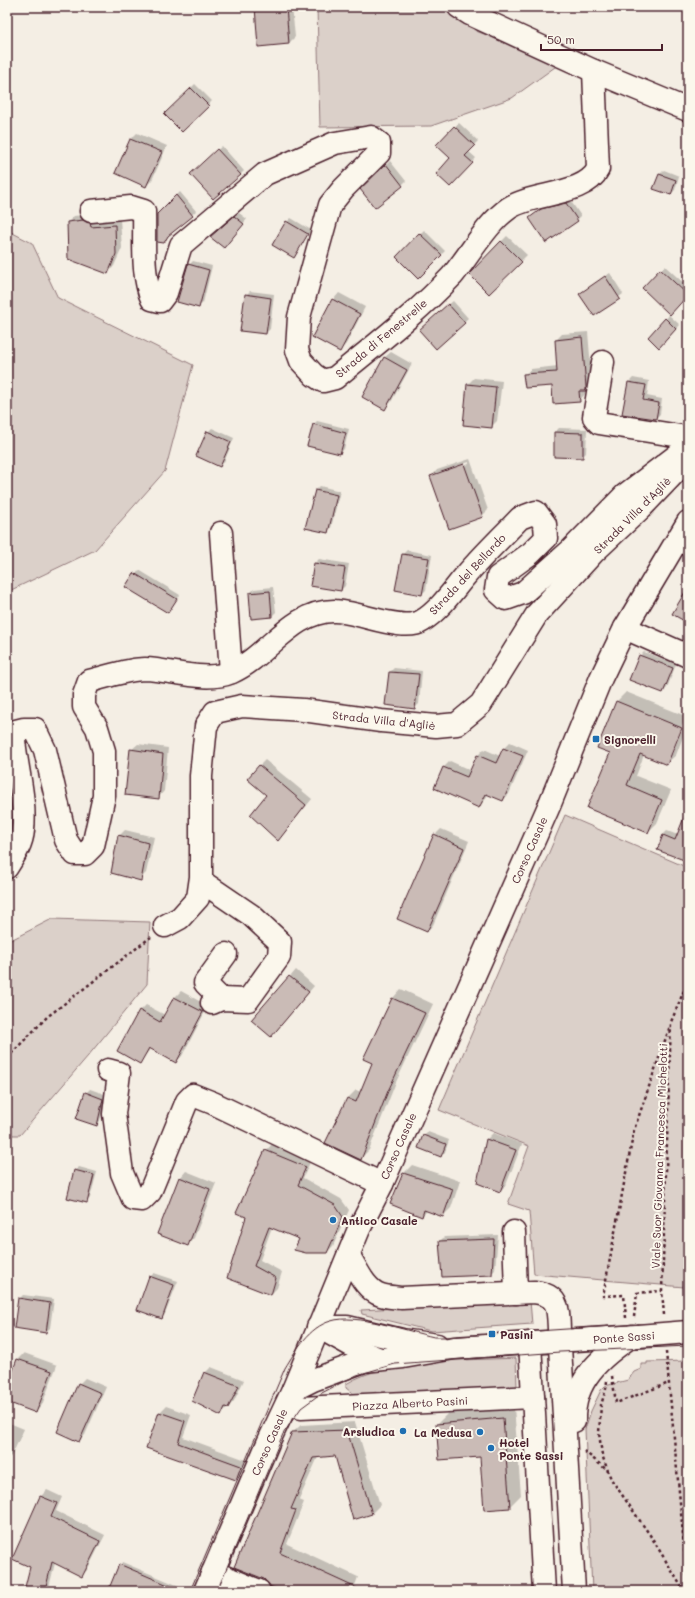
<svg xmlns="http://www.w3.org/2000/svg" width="695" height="1598" viewBox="0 0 695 1598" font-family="Mali,sans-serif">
<rect width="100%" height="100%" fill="#f4eee4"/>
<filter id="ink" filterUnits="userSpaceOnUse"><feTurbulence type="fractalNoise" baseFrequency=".025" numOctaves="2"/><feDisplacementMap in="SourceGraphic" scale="8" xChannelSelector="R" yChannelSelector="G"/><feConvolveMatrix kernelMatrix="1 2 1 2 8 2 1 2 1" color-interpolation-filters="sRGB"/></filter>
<g filter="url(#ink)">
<g fill="#dbd0c9" stroke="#92787a">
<polygon points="317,7 446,7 476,31 556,61 555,67 512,98 431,126 320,127"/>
<polygon points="7,230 32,243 58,298 193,365 165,471 95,550 7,592"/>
<polygon points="565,815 686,867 688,864 688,1051 684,1287 534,1274 529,1211 508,1204 529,1146 439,1110"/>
<polygon points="52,919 150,922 147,984 88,1056 20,1135 7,1135 7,942"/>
<polygon points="530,1301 532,1324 431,1331 362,1314 361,1310"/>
<path d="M516 1358 517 1387 355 1395 346 1388V1384C390 1357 465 1361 516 1358Z"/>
<polygon points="688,1361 688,1591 592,1591 585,1429 591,1411 601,1390 605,1386 628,1380 634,1372 641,1369 641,1364 647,1364 647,1362"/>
</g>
<polygon fill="#baa7a5" stroke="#8d7174" points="688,1051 688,1334 684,1287"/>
<g fill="#0003" fill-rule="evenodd">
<polygon points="256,7 292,7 295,37 289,43 259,45"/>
<polygon points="195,84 212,101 182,131 165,114"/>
<polygon points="459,123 478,141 468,151 476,158 450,186 452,158 438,145"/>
<polygon points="137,133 167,146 152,180 146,186 116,173 131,139"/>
<polygon points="222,146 244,171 240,175 195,170"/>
<polygon points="390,161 406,181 402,185 362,189"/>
<polygon points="664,170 679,176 675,190 671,194 660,174"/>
<polygon points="180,192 196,211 171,233 164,242 158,215"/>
<polygon points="570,200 581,216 577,220 530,218 546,206"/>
<polygon points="239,213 247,219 228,242 215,233"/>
<polygon points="89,214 120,219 122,248 114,266 108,273 68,222 74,216"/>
<polygon points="291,218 311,230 293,257 287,222"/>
<polygon points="424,230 445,251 418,278 397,257"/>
<polygon points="507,236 527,255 489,293 501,242"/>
<polygon points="193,261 212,266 203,303 199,306 189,265"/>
<polygon points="665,266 688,287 688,295 670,313 644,288"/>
<polygon points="610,273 623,294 594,315 580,294"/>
<polygon points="250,291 274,294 270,329 266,333 246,295"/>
<polygon points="339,293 365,307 346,344 340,350 333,300"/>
<polygon points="453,301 468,318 436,348 424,326"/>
<polygon points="669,315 680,325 663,343 666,319"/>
<polygon points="588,332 592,380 585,390 585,394 579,401 553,385 524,375 531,369 558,366 556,340 562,334"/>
<polygon points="391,352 412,364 391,402 385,408 384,358"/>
<polygon points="474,378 502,381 497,421 491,427 468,384"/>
<polygon points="633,378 649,381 647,396 662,399 660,414 656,418 629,382"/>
<polygon points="317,421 349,429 344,449 340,453 313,425"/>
<polygon points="212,428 234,438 224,462 220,466 208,432"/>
<polygon points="559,428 587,429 586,453 582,457 555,432"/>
<path d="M470 459 488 510 482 516 431 477 437 470ZM469 462V464L437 475V473Z"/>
<polygon points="320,486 340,491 331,528 327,532 307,527 316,490"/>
<polygon points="407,550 432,555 426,590 422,594 403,554"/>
<polygon points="319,559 349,564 345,586 341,590 311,585 315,563"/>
<polygon points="139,570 180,595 168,612 127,587"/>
<polygon points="273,587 276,612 272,616 250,593 254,589"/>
<polygon points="644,652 676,664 667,688 663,692 640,656"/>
<polygon points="394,668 422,671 419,704 415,708 390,672"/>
<path d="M626 692 688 717V724L676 755 666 764 644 755 636 776 671 790 657 823 648 832 611 752 616 702ZM683 723H685L672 754H670Z"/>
<polygon points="510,742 528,750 509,794 503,800 488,794 485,800 479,807 435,787 444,767 450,761 472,771 478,755 484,749 500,756 504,748"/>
<polygon points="138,744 168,748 164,791 158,798 131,750"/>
<polygon points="265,760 312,799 278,840 259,766"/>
<polygon points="688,810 688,853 683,859 663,835 667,831 678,835"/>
<polygon points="441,829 469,841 433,925 427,931 435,835"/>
<polygon points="125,830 154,837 146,873 140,879 119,836"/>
<polygon points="296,970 314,986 277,1030 253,1020"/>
<polygon points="401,989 433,1004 396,1082 369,1150 360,1159 347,1099 356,1090 361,1092 374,1063 364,1059 393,998"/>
<polygon points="181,991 208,1006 182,1056 176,1062 151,1048 140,1062 140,1011 146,1005 165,1015 175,997"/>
<polygon points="90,1089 107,1095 100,1121 96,1125 86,1093"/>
<polygon points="428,1132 449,1140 445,1152 441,1156 424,1136"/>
<polygon points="493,1133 522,1144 506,1185 500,1191 478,1182 487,1139"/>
<polygon points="272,1144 311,1160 303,1178 341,1199 349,1210 333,1246 327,1252 272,1227 260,1260 282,1272 277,1288 271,1294 228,1277 266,1151"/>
<polygon points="412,1165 460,1181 451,1208 443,1216 428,1210 422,1216 391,1203 404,1173"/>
<polygon points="79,1167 97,1172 90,1198 86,1202 75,1171"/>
<polygon points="186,1171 216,1183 194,1238 188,1244 180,1178"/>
<polygon points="7,1177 10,1179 7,1183"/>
<polygon points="498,1235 495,1270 491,1274 440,1241 444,1237"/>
<polygon points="154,1273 178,1281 165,1314 162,1318 150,1277"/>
<polygon points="23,1295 54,1299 50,1328 46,1332 19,1299"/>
<polygon points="24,1353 57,1365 42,1405 36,1412 7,1401 7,1389 18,1359"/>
<polygon points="211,1367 244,1380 234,1401 221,1415 205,1373"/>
<polygon points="85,1378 106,1387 85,1435 79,1441 79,1384"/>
<polygon points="166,1406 191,1415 183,1437 246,1460 241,1473 235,1479 147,1447 160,1412"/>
<polygon points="514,1407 521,1495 509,1507 481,1456 437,1424 448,1413"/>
<polygon points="7,1422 24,1429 12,1455 8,1459"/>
<polygon points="355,1422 380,1505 372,1513 336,1455 318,1457 299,1500 304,1502 287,1544 358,1577 353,1591 285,1591 271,1585 292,1433 301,1425"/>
<polygon points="47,1490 62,1497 56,1511 105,1535 87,1570 81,1576 55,1563 48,1591 25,1591 32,1567 13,1559 41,1496"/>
<polygon points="122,1562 179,1586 177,1591 109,1591"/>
</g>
<g fill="#cabbb6" stroke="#4a1f2b">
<polygon points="255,7 286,7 289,44 258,47"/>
<polygon points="191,88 209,106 182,132 164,114"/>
<polygon points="454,126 475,146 465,156 473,163 450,187 436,174 450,158 436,145"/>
<polygon points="130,139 162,152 146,187 115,173"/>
<polygon points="217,149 241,175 213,199 190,174"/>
<polygon points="386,164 403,186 375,208 360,189"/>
<polygon points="659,174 676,180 671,195 653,189"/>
<polygon points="176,195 193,216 168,236 164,243 157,242 157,214"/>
<polygon points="566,203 578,221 546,243 529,218 541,209"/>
<polygon points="234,216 244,224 224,248 210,237"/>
<polygon points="83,220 90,223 91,227 115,225 116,254 108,274 68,259 67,222"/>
<polygon points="286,221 308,234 294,258 272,245"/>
<polygon points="419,233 442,255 418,279 396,257"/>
<polygon points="501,241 522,262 489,294 469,274"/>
<polygon points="188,264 209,270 199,308 177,302"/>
<polygon points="660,269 688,295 670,315 642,288"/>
<polygon points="605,276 620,299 594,316 579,294"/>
<polygon points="245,294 271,298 266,334 240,331"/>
<polygon points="332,299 360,314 340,352 312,337"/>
<polygon points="448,304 465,323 436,349 419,330"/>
<polygon points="665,318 676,329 659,348 648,337"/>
<polygon points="582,337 586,387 586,391 579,391 580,402 553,404 552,386 525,388 523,374 557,372 555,340"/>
<polygon points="384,357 407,370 385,410 362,397"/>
<polygon points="628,382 646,385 643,400 659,403 656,419 622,414"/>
<polygon points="467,384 496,387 492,428 463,425"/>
<polygon points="313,424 346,433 340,454 307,446"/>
<polygon points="207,431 231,442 220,467 196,456"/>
<polygon points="554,432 583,433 583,458 554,457"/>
<polygon points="464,464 483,517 449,529 430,476"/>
<polygon points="315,490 337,495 328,533 305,528"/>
<polygon points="402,554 429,558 422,595 395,590"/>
<polygon points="314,563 345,568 341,591 310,586"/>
<polygon points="134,573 177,599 168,613 125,587"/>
<polygon points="688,587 688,623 672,614"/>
<polygon points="270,591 272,617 251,619 249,593"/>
<polygon points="639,655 673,668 663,693 629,680"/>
<polygon points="389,672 419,674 415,709 385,705"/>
<polygon points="616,701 682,728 667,765 640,754 627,785 662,800 648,833 587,808 610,753 597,748"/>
<polygon points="503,748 523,756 503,801 486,794 479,808 434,788 443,767 467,777 477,755 496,763"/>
<polygon points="130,749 163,754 159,799 125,795"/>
<polygon points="259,765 306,805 278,841 250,815 266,795 247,779"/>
<polygon points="687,810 688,849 684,860 657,850 663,835 675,840"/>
<polygon points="434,834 464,848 427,932 397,919"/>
<polygon points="118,835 148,843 141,881 111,873"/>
<polygon points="289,976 309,992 271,1037 251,1020"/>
<polygon points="174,997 203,1012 176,1063 149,1048 140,1064 117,1051 139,1010 160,1022"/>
<polygon points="392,998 425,1013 388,1091 361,1160 325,1143 347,1098 356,1102 372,1063 363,1059"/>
<polygon points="85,1092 103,1099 97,1126 76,1119"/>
<polygon points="423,1135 446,1144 441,1157 418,1148"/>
<polygon points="486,1139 516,1150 500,1192 477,1183"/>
<polygon points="265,1150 306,1167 298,1185 335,1205 343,1217 327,1253 306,1253 294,1250 299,1239 269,1227 254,1266 276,1278 271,1295 227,1278 246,1217 236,1213"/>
<polygon points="74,1170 94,1175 87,1203 67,1198"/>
<polygon points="403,1173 453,1189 443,1217 424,1210 422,1217 390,1204"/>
<polygon points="179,1177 210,1189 188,1246 157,1234"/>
<polygon points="494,1239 492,1275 442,1277 439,1241"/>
<polygon points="149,1276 174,1285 162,1319 137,1310"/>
<polygon points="18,1298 50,1303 46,1333 14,1328"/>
<polygon points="17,1359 52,1371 36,1413 7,1402 7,1386"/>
<polygon points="204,1372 239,1386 228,1408 225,1407 221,1416 192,1401"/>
<polygon points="78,1383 101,1393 79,1442 57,1432"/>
<polygon points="159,1412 185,1421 178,1443 241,1466 236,1480 146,1448"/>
<polygon points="503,1418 510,1508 484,1510 480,1457 439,1460 436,1424"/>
<polygon points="347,1430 372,1514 353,1520 335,1456 313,1458 291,1509 296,1510 280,1553 363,1591 282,1591 270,1586 264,1579 234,1567 292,1432"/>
<polygon points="40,1496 57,1503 51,1517 100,1541 82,1577 52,1562 45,1591 24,1591 30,1567 12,1559"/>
<polygon points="119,1564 182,1591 108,1591"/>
</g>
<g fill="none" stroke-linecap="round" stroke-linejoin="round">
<defs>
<g id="minor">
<polyline points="459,7 470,14 594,71 688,110"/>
<path d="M91 211 131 207 144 211C145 237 141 275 152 299L160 301 166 293 181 245 265 174 335 143 371 137 379 143V153L343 189 330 205 299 317 297 350 301 361 314 375 323 381 335 378C375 345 417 313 452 276 470 255 486 224 509 208 533 192 585 196 598 169L594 71"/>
<polyline points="603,362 594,417 599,423 680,436 688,445"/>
<polyline points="221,533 231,672"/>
<polyline points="625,628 688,656"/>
<path d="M7 867C14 856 22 844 23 830 26 800 17 770 14 740L16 731 24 729H35L45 750 66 840 75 854H85L93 846 104 796V751L97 728 84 707V695L89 681C107 677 127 669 145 669 172 670 206 683 232 672 268 656 291 611 334 611 357 611 404 633 422 621 440 610 453 590 466 575 483 555 502 537 520 518L536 512 545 524 546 538 531 553 498 577 496 590 506 599 523 593 570 551 625 495 688 447"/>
<polyline points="201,881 251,915 280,942 279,957 248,1000 221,999 212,1003"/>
<polyline points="165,926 180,918 198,898 201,877 201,776 206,726 215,712 242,706 303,710 381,721 436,726 457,724 481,704 537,614 593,553 641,508 683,464"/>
<polyline points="221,999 205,983 226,954"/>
<polyline points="108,1070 119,1073 114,1114 122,1173 133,1199 142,1200 150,1192 187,1101 193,1095 213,1103 382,1184"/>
<polyline points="514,1232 516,1293"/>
<polyline points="213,1572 259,1591"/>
</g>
<g id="major">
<path d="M349 1256C357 1269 365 1290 381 1295 387 1297 394 1297 401 1298L534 1292C559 1295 558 1308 559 1329L574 1591"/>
<polyline points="318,1327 347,1327 402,1340 437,1345"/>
<polyline points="322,1329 367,1354 380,1359"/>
<polyline points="530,1343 544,1591"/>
<polyline points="293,1390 313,1380 364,1361 403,1357 454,1348 638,1336"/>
<polyline points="287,1404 301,1408 533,1397"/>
<path d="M574 1421C573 1380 601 1357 632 1336"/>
<polyline points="205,1591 268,1443 293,1390 359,1229 382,1184 549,806 601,678 625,628 688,522"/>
</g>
</defs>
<use href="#minor" stroke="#4a1f2b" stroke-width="25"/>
<use href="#major" stroke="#4a1f2b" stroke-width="25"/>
<g stroke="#4a1f2b" stroke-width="2.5" stroke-dasharray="3 3" stroke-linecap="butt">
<polyline points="7,1058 47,1017 151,937"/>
<polyline points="664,1315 662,1291 671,1022 688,981"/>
<polyline points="634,1317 637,1293 662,1291"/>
<polyline points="626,1318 624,1295 603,1296 634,1130 670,1026"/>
<polyline points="666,1352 688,1588"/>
<polyline points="612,1376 616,1403 669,1383"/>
<polyline points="607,1381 606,1389 601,1405 599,1433 602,1455 611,1479 652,1538 684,1591"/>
<polyline points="584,1451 608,1471"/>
</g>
<use href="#minor" stroke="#fbf7ec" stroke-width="22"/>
<use href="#major" stroke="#fbf7ec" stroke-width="22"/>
<g stroke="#4a1f2b" stroke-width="1">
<path d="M190 1591 285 1368C296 1350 309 1327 331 1321 356 1313 407 1331 434 1337H446L688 1321"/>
<polyline points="217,1591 283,1434 301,1408 320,1394 335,1386 357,1375 395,1364 560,1352 688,1346"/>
</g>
<defs>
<polyline id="major-bridge" points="638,1336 688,1332"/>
</defs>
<use href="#major-bridge" stroke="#4a1f2b" stroke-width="25" stroke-linecap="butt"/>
<use href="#major-bridge" stroke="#fbf7ec" stroke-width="22"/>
</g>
</g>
<g fill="#1f6fb2" stroke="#fbf7ec" stroke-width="1.5">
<rect x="592" y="735" width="8" height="8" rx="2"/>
<circle cx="333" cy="1220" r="4"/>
<rect x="488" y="1330" width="8" height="8" rx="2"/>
<circle cx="403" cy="1431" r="4"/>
<circle cx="480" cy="1432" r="4"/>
<circle cx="491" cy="1448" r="4"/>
</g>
<g text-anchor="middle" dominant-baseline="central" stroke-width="4" stroke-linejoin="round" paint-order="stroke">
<g font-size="11" fill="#4a1f2b" stroke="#fbf7ec">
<text transform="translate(381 338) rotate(-40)">Strada di Fenestrelle</text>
<text transform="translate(632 515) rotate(-45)">Strada Villa d'Agliè</text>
<text transform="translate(467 574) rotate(-47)">Strada del Bellardo</text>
<text transform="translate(384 720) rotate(6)">Strada Villa d'Agliè</text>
<text transform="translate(529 850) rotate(-66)">Corso Casale</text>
<text transform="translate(398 1146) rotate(-66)">Corso Casale</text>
<text transform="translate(659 1156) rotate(-88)">Viale Suor Giovanna Francesca Michelotti</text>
<text transform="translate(624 1337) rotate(-4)">Ponte Sassi</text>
<text transform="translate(410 1403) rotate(-3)">Piazza Alberto Pasini</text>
<text transform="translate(269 1442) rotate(-66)">Corso Casale</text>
</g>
<g font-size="11" font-weight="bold" fill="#4a1f2b" stroke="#fbf7ec" text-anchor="start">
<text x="604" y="739">Signorelli</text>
<text x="341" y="1220">Antico Casale</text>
<text x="500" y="1334">Pasini</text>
<text x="395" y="1431" text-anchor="end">Arsludica</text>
<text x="472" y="1432" text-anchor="end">La Medusa</text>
<text x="499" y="1442">Hotel<tspan x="499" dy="13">Ponte Sassi</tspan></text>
</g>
</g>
<rect width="695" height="1598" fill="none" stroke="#fbf7ec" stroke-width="24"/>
<rect x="12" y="12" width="671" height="1574" fill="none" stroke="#4a1f2b" stroke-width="1.5" filter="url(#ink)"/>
<path d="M541 44v6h121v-6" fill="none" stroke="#4a1f2b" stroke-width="2"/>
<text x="547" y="44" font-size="12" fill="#4a1f2b" stroke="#fbf7ec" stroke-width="3" paint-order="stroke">50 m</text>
</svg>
